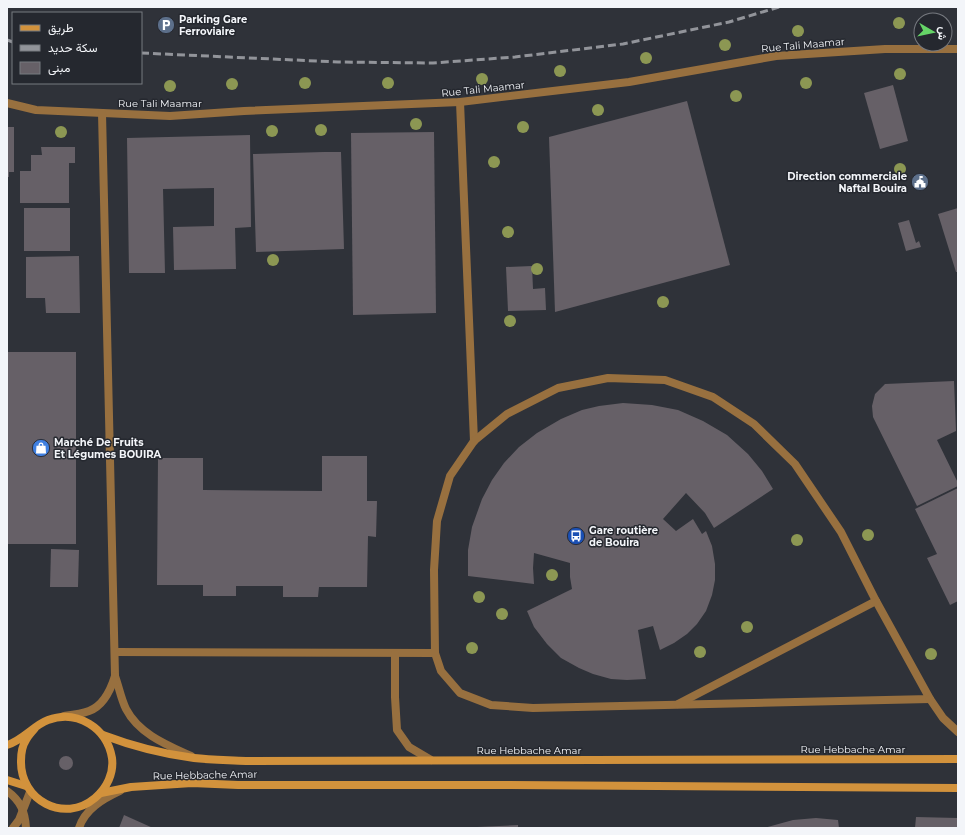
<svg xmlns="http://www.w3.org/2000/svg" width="965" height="835" viewBox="0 0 965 835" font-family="Montserrat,Vazirmatn,sans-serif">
<rect width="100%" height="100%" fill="#2f3239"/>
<g fill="#666067">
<polygon points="893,85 908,141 880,149 864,93"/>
<polygon points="687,101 730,265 555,312 549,137"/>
<polygon points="7,127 14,127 14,172 9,172 9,177 7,177"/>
<polygon points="434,132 436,313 353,315 351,133"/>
<polygon points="250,135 251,227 235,228 236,269 174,270 173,227 214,226 214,188 163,189 165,273 129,273 127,138"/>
<polygon points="41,147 75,147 75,163 69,163 69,203 20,203 20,171 31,171 31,155 42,155"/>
<polygon points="324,152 341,152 344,249 256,252 253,154"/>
<rect x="24" y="208" width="46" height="43"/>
<polygon points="958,208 958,272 956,272 938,214"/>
<polygon points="909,220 916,243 919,241 921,247 906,251 898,223"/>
<polygon points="79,256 80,313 46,313 45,298 26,298 26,257"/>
<polygon points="532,266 533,289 545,288 546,310 508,311 506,267"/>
<rect x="7" y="352" width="69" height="192"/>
<polygon points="954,381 956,431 937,440 958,483 958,486 917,506 873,417 872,406 875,394 885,384"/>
<polygon points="623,403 652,405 678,410 703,421 727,435 748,454 762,471 773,489 714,528 705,513 686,493 663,519 676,531 693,519 702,534 706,531 712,546 715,564 715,580 712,595 706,611 697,624 687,634 674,643 660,650 653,626 638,630 646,679 627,680 611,679 593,674 579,668 561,658 547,644 534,627 527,611 572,589 570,577 570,563 534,553 533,568 534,584 468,576 468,550 472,527 482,499 492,480 504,463 519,447 537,433 561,419 582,410 599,406"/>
<polygon points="322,456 367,456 367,501 377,501 376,537 368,536 367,587 319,587 318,597 283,597 283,586 236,586 236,596 203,596 203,585 157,585 158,458 203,458 203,490 322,491"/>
<polygon points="958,488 958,601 950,605 927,558 937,554 915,509"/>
<polygon points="51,549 79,550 78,587 50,587"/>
<circle cx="66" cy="763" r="7"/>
<polygon points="124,815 153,828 119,828"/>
<polygon points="916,817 958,818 958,828 915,828"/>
<polygon points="816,818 838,820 839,828 764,828 793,820"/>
<polygon points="518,825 518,828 477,828 477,827"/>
</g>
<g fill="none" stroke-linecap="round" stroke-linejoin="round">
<g stroke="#98703f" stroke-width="8">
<polyline points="460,102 474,441"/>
<polyline points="115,652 435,653 441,671 460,693 491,705 533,708 930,699 876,601 841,532 795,464 754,424 713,397 665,380 608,378 558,388 507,414 474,441 450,476 437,521 434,570 435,653"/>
<polyline points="395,654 395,697 397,730 409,747 431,760"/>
<polyline points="930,699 943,718 958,732"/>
<polyline points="678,704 876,601"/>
</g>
<g stroke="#98703f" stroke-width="8">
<polyline points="7,103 36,110 170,116 244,111 460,102 629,82 776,56 885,49 958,49"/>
<path d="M102 113 115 676C119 687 121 699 126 709 139 734 167 745 191 756"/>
<path d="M64 716C72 715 81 714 89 711 103 706 111 689 115 676"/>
<path d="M7 791C21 801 25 812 26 828"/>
<polyline points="13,828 19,820 30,792"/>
<path d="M79 828C85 809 103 799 120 791"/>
</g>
<g stroke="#d2923c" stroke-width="8">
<path d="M103 735C132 746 163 754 194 758 211 760 229 760 246 761L958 759"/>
<path d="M7 745C22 741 34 725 48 720 77 709 107 728 112 758 114 773 107 788 95 798 64 824 20 800 21 761 21 754 22 746 26 740 28 736 32 732 35 728"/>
<polyline points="7,780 26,786"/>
<polyline points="101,793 131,787 192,783 238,785 511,785 958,788"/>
</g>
<g stroke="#92949a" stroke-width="3" stroke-dasharray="8 4" stroke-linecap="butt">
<polyline points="7,40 13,42"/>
<polyline points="141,53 338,62 433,63 515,57 623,44 729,22 779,7"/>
</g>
</g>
<g fill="#8c9753">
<circle cx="899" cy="23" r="6"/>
<circle cx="798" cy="31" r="6"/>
<circle cx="725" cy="45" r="6"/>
<circle cx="646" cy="58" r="6"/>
<circle cx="560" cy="71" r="6"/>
<circle cx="900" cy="74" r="6"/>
<circle cx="482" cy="79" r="6"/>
<circle cx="305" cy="83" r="6"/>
<circle cx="388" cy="83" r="6"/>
<circle cx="806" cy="83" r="6"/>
<circle cx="232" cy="84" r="6"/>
<circle cx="170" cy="86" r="6"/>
<circle cx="736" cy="96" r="6"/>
<circle cx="598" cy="110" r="6"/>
<circle cx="416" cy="124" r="6"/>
<circle cx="523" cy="127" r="6"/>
<circle cx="321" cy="130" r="6"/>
<circle cx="272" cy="131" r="6"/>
<circle cx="61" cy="132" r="6"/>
<circle cx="494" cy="162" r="6"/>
<circle cx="900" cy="169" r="6"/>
<circle cx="508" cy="232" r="6"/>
<circle cx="273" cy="260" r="6"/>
<circle cx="537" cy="269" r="6"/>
<circle cx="663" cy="302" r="6"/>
<circle cx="510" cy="321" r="6"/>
<circle cx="868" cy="535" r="6"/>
<circle cx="797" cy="540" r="6"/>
<circle cx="552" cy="575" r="6"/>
<circle cx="479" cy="597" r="6"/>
<circle cx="502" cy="614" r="6"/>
<circle cx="747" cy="627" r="6"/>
<circle cx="472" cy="648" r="6"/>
<circle cx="700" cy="652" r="6"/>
<circle cx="931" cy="654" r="6"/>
</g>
<defs>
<symbol id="parking-disc" viewBox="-11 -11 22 22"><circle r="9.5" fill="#5c6f8a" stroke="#25282f"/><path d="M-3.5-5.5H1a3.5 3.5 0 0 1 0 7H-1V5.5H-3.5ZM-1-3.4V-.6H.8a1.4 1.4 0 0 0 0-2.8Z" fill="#fff"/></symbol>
<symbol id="civic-disc" viewBox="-11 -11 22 22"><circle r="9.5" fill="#5c6f8a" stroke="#25282f"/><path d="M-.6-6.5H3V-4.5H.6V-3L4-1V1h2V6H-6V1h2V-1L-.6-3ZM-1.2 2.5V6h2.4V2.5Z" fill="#fff"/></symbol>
<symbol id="shop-disc" viewBox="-11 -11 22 22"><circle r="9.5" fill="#3f7fe0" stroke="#25282f"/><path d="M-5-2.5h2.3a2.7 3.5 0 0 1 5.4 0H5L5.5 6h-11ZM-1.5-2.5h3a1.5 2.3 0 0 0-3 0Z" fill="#fff"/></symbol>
<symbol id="bus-disc" viewBox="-11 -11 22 22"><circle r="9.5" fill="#1a4fb4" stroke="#25282f"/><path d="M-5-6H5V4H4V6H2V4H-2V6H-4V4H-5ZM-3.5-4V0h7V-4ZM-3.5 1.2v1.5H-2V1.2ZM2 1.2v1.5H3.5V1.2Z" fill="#fff"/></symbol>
</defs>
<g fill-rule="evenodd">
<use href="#parking-disc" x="156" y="15" width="20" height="20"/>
<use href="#civic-disc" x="910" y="172" width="20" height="20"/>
<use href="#shop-disc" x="31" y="438" width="20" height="20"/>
<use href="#bus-disc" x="566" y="526" width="20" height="20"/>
</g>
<g text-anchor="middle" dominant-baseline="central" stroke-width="3" stroke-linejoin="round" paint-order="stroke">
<g font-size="10" font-weight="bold" fill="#f3f5f9" stroke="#25282f" text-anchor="start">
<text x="179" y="19">Parking Gare<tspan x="179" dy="12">Ferroviaire</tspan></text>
<text x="907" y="176" text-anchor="end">Direction commerciale<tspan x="907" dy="12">Naftal Bouira</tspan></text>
<text x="54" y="442">Marché De Fruits<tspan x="54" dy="12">Et Légumes BOUIRA</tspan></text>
<text x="589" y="530">Gare routière<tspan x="589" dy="12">de Bouira</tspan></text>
</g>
<g font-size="10" fill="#f3f5f9" stroke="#25282f">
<text transform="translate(803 45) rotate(-5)">Rue Tali Maamar</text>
<text transform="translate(483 89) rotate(-6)">Rue Tali Maamar</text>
<text x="160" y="103">Rue Tali Maamar</text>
<text x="853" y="749">Rue Hebbache Amar</text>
<text x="529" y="750">Rue Hebbache Amar</text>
<text transform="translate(205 775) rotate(-1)">Rue Hebbache Amar</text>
</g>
</g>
<rect width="965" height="835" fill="none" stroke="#f3f5f9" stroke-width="16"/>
<rect x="12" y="12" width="130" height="72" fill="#25282f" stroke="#777a80"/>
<rect x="20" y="25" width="20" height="6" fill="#d2923c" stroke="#777a80"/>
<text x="48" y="32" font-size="12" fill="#f3f5f9">طريق</text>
<rect x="20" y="45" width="20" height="6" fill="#92949a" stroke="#777a80"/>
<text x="48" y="52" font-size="12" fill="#f3f5f9">سكة حديد</text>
<rect x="20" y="62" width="20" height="12" fill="#666067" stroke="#777a80"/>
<text x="48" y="72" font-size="12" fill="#f3f5f9">مبنى</text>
<g transform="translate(933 32) rotate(99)"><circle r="19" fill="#25282f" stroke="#777a80"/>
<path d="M0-3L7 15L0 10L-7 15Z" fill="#65d467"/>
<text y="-6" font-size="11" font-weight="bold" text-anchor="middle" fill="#f3f5f9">ش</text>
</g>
</svg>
